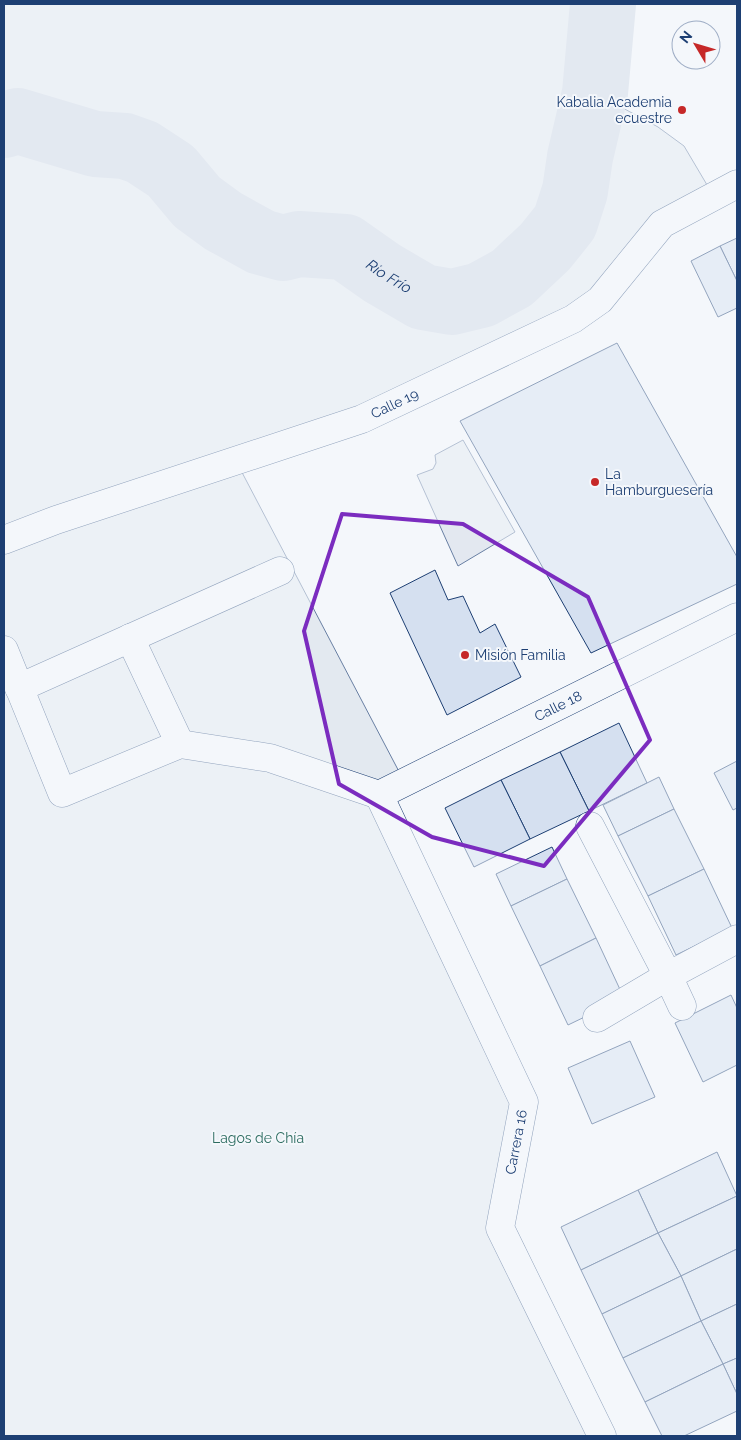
<svg xmlns="http://www.w3.org/2000/svg" width="741" height="1440" viewBox="0 0 741 1440" font-family="Raleway,sans-serif">
<rect width="100%" height="100%" fill="#f4f7fb"/>
<polygon fill="#e3e9f0" stroke="#687fa3" points="4,4 603,4 595,93 658,127 684,146 713,195 600,300 236,461 405,783 379,795 524,1102 500,1228 602,1436 4,1436"/>
<polygon fill="#e3e8f0" stroke="#687fa3" points="463,440 515,532 458,566 417,475 433,469 436,463 435,455"/>
<g fill="none" stroke-linecap="round" stroke-linejoin="round">
<path stroke="#cfd7e4" stroke-width="66" id="s1" d="M4 125 18 121 95 144 125 146 142 152 171 171 197 202 223 221 261 242 283 248 299 244 345 247 382 273 423 297 452 302 481 295 512 278 545 247 565 222 575 191 580 157 595 93 603 4"/>
</g>
<g fill="#d5e0f0" stroke="#1d3f73">
<polygon points="737,238 737,281 720,246"/>
<polygon points="720,246 737,281 737,308 718,317 691,261"/>
<polygon points="617,343 737,557 737,584 591,653 460,421"/>
<polygon points="435,570 448,600 463,596 480,633 495,624 521,677 447,715 390,593"/>
<polygon points="619,723 647,783 589,811 560,752"/>
<polygon points="560,752 589,811 530,839 501,780"/>
<polygon points="737,761 737,808 733,810 714,773"/>
<polygon points="659,777 674,809 618,836 603,805"/>
<polygon points="501,780 530,839 474,867 445,808"/>
<polygon points="674,809 704,869 648,896 618,836"/>
<polygon points="552,847 567,879 511,906 496,874"/>
<polygon points="704,869 732,928 676,955 648,896"/>
<polygon points="567,879 596,938 540,966 511,906"/>
<polygon points="596,938 624,998 568,1025 540,966"/>
<polygon points="731,995 737,1008 737,1065 703,1082 675,1023"/>
<polygon points="630,1041 655,1097 592,1124 568,1068"/>
<polygon points="717,1152 737,1196 658,1233 638,1190"/>
<polygon points="638,1190 658,1233 581,1270 561,1227"/>
<polygon points="737,1196 737,1249 681,1276 658,1233"/>
<polygon points="658,1233 681,1276 602,1314 581,1270"/>
<polygon points="737,1249 737,1304 701,1321 681,1276"/>
<polygon points="681,1276 701,1321 623,1358 602,1314"/>
<polygon points="737,1304 737,1358 723,1364 701,1321"/>
<polygon points="701,1321 723,1364 645,1402 623,1358"/>
<polygon points="737,1358 737,1394 723,1364"/>
<polygon points="723,1364 737,1394 737,1411 684,1436 662,1436 645,1402"/>
</g>
<g fill="none" stroke-linecap="round" stroke-linejoin="round">
<defs>
<g id="minor">
<path id="s2" d="M4 540 56 520 362 419 573 319 600 300 662 224 737 184"/>
<polyline points="130,638 180,744"/>
<polyline points="4,650 62,793 180,744 270,758 379,795"/>
<polyline points="19,688 280,571"/>
<polyline points="379,795 524,1102 500,1228 602,1436"/>
<path id="s3" d="M379 795 737 617"/>
<polyline points="590,826 668,976 682,1006"/>
<polyline points="597,1018 668,976 737,939"/>
</g>
</defs>
<use href="#minor" stroke="#1d3f73" stroke-width="29"/>
<use href="#minor" stroke="#f4f7fb" stroke-width="28"/>
</g>
<path d="M0 0H741V1440H0ZM342 514 463 524 588 597 650 740 544 866 432 837 339 784 304 631Z" fill="#f4f7fb" fill-opacity=".55" fill-rule="evenodd"/>
<path fill="none" stroke="#7b2cbf" stroke-width="4" stroke-linejoin="round" d="M342 514 463 524 588 597 650 740 544 866 432 837 339 784 304 631Z"/>
<g fill="#c62828" stroke="#f4f7fb" stroke-width="2">
<circle cx="682" cy="110" r="5"/>
<circle cx="595" cy="482" r="5"/>
<circle cx="465" cy="655" r="5"/>
</g>
<g text-anchor="middle" dominant-baseline="central" stroke-width="4" stroke-linejoin="round" paint-order="stroke">
<g font-size="14" fill="#1d3f73" stroke="#f4f7fb" text-anchor="start">
<text x="672" y="102" text-anchor="end">Kabalia Academia<tspan x="672" dy="16">ecuestre</tspan></text>
<text x="605" y="474">La<tspan x="605" dy="16">Hamburguesería</tspan></text>
<text x="475" y="655">Misión Familia</text>
</g>
<g font-size="14" fill="#1d3f73" stroke="#f4f7fb">
<text stroke="none"><textPath href="#s2" startOffset="414">Calle 19</textPath></text>
<text stroke="none"><textPath href="#s3" startOffset="200">Calle 18</textPath></text>
<text transform="translate(516 1142) rotate(-79)">Carrera 16</text>
</g>
<g font-size="14" fill="#2c6c60" stroke="#f4f7fb">
<text x="258" y="1138">Lagos de Chía</text>
</g>
<g font-size="15" font-style="italic" fill="#1d3f73" stroke="#f4f7fb">
<text stroke="none"><textPath href="#s1" startOffset="432">Río Frío</textPath></text>
</g>
</g>
<rect width="741" height="1440" fill="none" stroke="#1d3f73" stroke-width="10"/>
<g transform="translate(696 45) rotate(308)"><circle r="24" fill="#f4f7fb" stroke="#9eadc5"/>
<path d="M0-4L9 19L0 12L-9 19Z" fill="#c62828"/>
<text y="-8" font-size="14" font-weight="bold" text-anchor="middle" fill="#1d3f73">N</text>
</g>
</svg>
